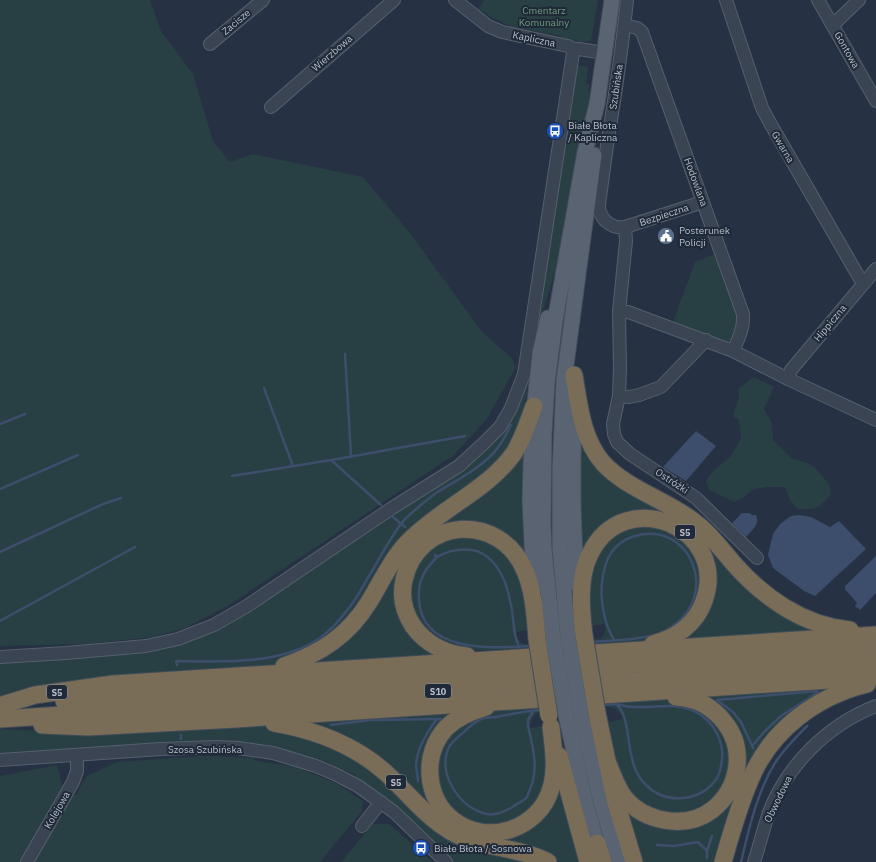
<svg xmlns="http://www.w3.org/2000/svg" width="876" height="862" viewBox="0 0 876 862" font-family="'IBM Plex Sans',sans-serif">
<rect width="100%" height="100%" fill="#263143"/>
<g fill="#284044">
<polygon points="0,0 150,0 161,31 193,74 213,141 230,162 253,154 363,177 410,233 482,332 511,357 516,367 486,420 454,455 226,607 185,628 153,637 86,644 0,646"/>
<polygon points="484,0 598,0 591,41 581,42 562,40 561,36 513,27 493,18 478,9"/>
<polygon points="575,65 588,67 586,84 589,84 589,105 558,263 533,342 524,413 514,442 332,635 279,663 259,667 0,696 0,661 192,640 507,427 517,409 524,389"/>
<polygon points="715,254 739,320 731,341 723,342 673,322 695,262"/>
<path d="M754 377 774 387 764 409 772 423 773 440 791 458 810 464 815 468 830 485 831 494C817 510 818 509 797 509L789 498 785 487H768L754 489 743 498 734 502 709 490 706 481 713 471 730 457 741 439 739 420 733 416 739 398 738 389Z"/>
<polygon points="529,435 528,569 516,549 441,529 397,599 451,657 299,666 318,656 387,577"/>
<polygon points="581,436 679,516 741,578 841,633 665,644 693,626 707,554 635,514 581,564 577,494"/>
<path d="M664 525 693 548 703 584 690 618 651 640 634 643 592 646V640L601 638C605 634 606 630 605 624L589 626 586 585 597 548 627 526Z"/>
<path d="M457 534 497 544 521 578 530 630 515 632C517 641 522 645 531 644L532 648 464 651 424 632 407 594 420 554Z"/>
<polygon points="851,685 777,730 718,862 639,862 622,800 641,817 714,814 741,745 688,694"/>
<path d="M648 698 686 702 710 712 731 743 729 780 705 809 669 817 635 801 615 768 605 723 623 719C618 709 613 706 602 706L601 702Z"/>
<path d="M541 706V711C533 714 531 720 530 728L544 726 550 778 527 817 483 828 445 805 435 762 449 731 491 711Z"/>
<polygon points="470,708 438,732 437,809 509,835 558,776 583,862 560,862 544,854 480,841 409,791 288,718"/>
<polygon points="245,724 274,726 362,760 409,804 538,862 452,862 420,828 353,774 320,759 282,751 0,755 0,729 45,731"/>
<polygon points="205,756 254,758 253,760 296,767 336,783 363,801 362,811 320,862 0,862 0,776 57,765 63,788 76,795 87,776 117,762"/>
<polygon points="373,824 389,824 432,862 341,862"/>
</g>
<g fill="#3c4e6c">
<polygon points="696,431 716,446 686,481 663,467"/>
<path d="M742 513H749L752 515H756C760 525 752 530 746 537L732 523Z"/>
<polygon points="800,515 811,517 830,527 839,521 866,549 815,596 804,591 773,568 768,555 773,534 780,524 791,516"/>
<polygon points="876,556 876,593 860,610 855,606 857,603 845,589 845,586"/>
</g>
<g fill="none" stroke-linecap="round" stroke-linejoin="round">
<g stroke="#3c4e6c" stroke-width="2.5">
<polyline points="345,354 351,456"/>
<polyline points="264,388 293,466"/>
<polyline points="0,424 25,414"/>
<polyline points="332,460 465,436"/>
<polyline points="232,476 331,460 381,505"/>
<polyline points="0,489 78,455"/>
<polyline points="393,517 405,527"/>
<polyline points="0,552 103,504 121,498"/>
<path d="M435 555 437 557C449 550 459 548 472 550 480 551 485 555 491 560 505 575 508 590 512 610 514 624 513 633 519 647"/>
<path d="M437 557C423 571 418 581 419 600 422 654 494 648 532 646"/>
<polyline points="0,621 135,547"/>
<path d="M591 642C615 640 644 641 666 630 724 599 691 517 632 537 619 541 608 553 605 567 598 590 602 620 614 640"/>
<path d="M177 665 176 661C222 662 281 665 320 638 335 627 348 610 358 595 368 578 377 562 387 545 393 536 398 526 406 518 416 509 427 499 439 491 458 480 486 465 499 446 504 440 507 432 511 425"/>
<polyline points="717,700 817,691 817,693 781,716 765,731 752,746"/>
<polyline points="717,700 733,712 741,722 753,748"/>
<path d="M602 705C607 705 612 704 617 704 623 706 628 707 635 707 656 708 674 702 694 711 715 721 726 744 721 766 720 770 719 775 717 778 701 802 666 805 646 785 631 771 630 748 627 729 626 724 625 718 623 714 622 710 619 707 616 704"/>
<path d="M534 710 528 720V726C533 747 539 768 530 789 529 791 528 795 527 797 524 801 518 803 514 806 506 811 493 817 483 813 458 805 437 773 449 747 452 742 459 736 464 732 469 727 477 720 484 718 487 717 492 718 496 717 511 714 525 711 541 710"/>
<polyline points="331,725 370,720 441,719"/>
<polyline points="181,735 181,739"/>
<path d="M418 781C418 776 416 770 416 765 417 748 427 732 437 719"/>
<polyline points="657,845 674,846 698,842 707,851"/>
<polyline points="707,858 707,851 712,836"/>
<path d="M741 862C749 829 757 792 775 763 784 749 796 737 807 726"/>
</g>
<defs>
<g id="minor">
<polyline points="455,0 488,26 502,32 568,46 575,50"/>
<path d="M627 0C622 49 615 97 607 145 605 160 603 175 601 190 600 196 599 202 599 208 601 221 613 229 625 227L703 202"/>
<polyline points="726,0 762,108 770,123 863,284"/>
<polyline points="818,0 876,101"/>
<path d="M624 25 637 28 642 32 743 314C744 328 739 338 733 351"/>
<polyline points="833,25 859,0"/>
<polyline points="210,44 263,0"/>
<polyline points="271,107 394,0"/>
<polyline points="625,227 626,241 619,312 620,368 619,396 629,397 639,395 661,387 706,340"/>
<polyline points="619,312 628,312 733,351 788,379 876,420"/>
<polyline points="788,379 791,370 876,269"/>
<polyline points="619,396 613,424 614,434 617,442 630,454 696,498 757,558"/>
<polyline points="0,657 66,653 146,646 178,639 214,625 247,606 392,508 459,466 484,443 500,427 511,408 524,374 573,53 576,49 579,49 604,53"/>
<polyline points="0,760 161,749 216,747 238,748 273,753 316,766 335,774 358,786 394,812 446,862"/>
<polyline points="362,826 381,802"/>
<polyline points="27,862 73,782 77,771 77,755"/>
<path d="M754 862C759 847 763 831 768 815 786 766 827 725 876 706"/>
</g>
<g id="major">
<path d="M574 399C573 461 571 524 578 586"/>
<polyline points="534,588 530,500 532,431 540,352 548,318"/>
<polyline points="568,637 560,548 560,471 564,380 594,155"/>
<polyline points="553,638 544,549 543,524 544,435 547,383 555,321 585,152 597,104 612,0"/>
<polyline points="566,715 586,805 597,843"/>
<polyline points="581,715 601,802 619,862"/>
</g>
<g id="highway">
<path d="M574 375C579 405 582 439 603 463 627 489 664 499 692 520 709 532 721 549 734 564 764 598 804 626 850 630"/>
<path d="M584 635C581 610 578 577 590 554 624 483 730 528 704 601 696 624 676 638 653 644"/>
<path d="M467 656C446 654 426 644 413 626 404 612 400 597 404 580 418 517 500 511 525 571 534 592 535 616 537 639"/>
<path d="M284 666C321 653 348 636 369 602 382 581 392 558 409 541 440 509 489 489 514 453 523 439 528 422 534 406"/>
<polyline points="64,701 876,649"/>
<polyline points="2,705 35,695 113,684 876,635"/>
<path d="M486 707C472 711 457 717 446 728 422 754 425 798 453 820 487 847 540 829 551 788 557 768 553 747 551 727"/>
<polyline points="597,713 615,799 634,862"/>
<polyline points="0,719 511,686 638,681 772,670 876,663"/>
<path d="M274 723C315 730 355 745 386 773 407 792 425 816 450 831 480 849 517 846 548 862"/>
<polyline points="42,725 88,727 236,719 876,677"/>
<polyline points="559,756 588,862"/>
<path d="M607 761C612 773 616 786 624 797 644 822 686 830 712 810 739 789 746 750 725 723 713 707 696 698 676 697"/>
<polyline points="597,843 603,862"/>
<path d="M723 862C731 834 739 805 751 778 771 730 817 696 867 684"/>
</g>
</defs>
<use href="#minor" stroke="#565f6d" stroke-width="14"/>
<use href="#major" stroke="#444d5c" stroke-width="17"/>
<use href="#highway" stroke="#424c5a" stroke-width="19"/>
<use href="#minor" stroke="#3b4452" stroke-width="12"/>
<use href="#major" stroke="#596372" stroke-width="15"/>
<use href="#highway" stroke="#796d58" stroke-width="17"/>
<defs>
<g id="major-bridge">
<polyline points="568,637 581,715"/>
<polyline points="553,638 566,715"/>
</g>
<g id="highway-bridge">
<polyline points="584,635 597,713"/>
<polyline points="537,639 549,716"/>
</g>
</defs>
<use href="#major-bridge" stroke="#444d5c" stroke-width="17" stroke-linecap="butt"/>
<use href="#highway-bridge" stroke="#424c5a" stroke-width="19" stroke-linecap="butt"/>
<use href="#major-bridge" stroke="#596372" stroke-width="15"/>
<use href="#highway-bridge" stroke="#796d58" stroke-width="17"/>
</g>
<defs>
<symbol id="bus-disc" viewBox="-11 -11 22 22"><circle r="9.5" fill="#1a4fb4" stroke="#1f2938"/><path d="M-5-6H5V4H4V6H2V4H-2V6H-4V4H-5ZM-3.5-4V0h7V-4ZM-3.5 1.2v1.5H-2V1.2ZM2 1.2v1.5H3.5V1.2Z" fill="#fff"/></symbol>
<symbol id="civic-disc" viewBox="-11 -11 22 22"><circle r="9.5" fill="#5c6f8a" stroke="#1f2938"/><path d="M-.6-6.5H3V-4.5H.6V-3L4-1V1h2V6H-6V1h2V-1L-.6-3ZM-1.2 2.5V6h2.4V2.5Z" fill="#fff"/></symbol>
</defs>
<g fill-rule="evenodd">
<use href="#bus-disc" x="545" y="121" width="20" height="20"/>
<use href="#civic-disc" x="656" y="226" width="20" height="20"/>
<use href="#bus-disc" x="411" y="838" width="20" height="20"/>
</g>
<g text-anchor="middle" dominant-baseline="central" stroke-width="4" stroke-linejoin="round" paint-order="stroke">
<g fill="#1f2938" stroke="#8a92a0" stroke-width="1">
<rect x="675" y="525" width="20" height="14" rx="3"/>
<rect x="425" y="684" width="26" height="14" rx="3"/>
<rect x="47" y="685" width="20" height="14" rx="3"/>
<rect x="386" y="775" width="20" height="14" rx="3"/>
</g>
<g font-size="9" font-weight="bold" fill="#b8bfcc">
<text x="685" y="532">S5</text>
<text x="438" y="691">S10</text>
<text x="57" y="692">S5</text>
<text x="396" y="782">S5</text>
</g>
<g font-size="10" fill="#6f9d7b" stroke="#1f2938">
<text x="544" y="10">Cmentarz<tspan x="544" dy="12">Komunalny</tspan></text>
</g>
<g font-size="10" fill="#b8bfcc" stroke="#1f2938">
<text transform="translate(236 22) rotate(-40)">Zacisze</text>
<text transform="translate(534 39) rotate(12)">Kapliczna</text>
<text transform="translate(847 50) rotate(60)">Gontowa</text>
<text transform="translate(332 53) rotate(-41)">Wierzbowa</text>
<text transform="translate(616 87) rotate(-82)">Szubińska</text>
<text transform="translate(783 147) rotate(60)">Gwarna</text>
<text transform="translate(696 182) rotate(70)">Hodowlana</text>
<text transform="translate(664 215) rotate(-18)">Bezpieczna</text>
<text transform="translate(830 323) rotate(-50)">Hippiczna</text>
<text transform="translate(672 481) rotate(33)">Ostróżki</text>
<text x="205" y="749">Szosa Szubińska</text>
<text transform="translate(778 799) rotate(-64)">Obwodowa</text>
<text transform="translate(57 810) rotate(-60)">Kolejowa</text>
</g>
<g font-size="10" fill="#b8bfcc" stroke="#1f2938" text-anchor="start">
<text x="568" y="125">Białe Błota<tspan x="568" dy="12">/ Kapliczna</tspan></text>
<text x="679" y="230">Posterunek<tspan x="679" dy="12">Policji</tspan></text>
<text x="434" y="848">Białe Błota / Sosnowa</text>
</g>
</g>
</svg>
